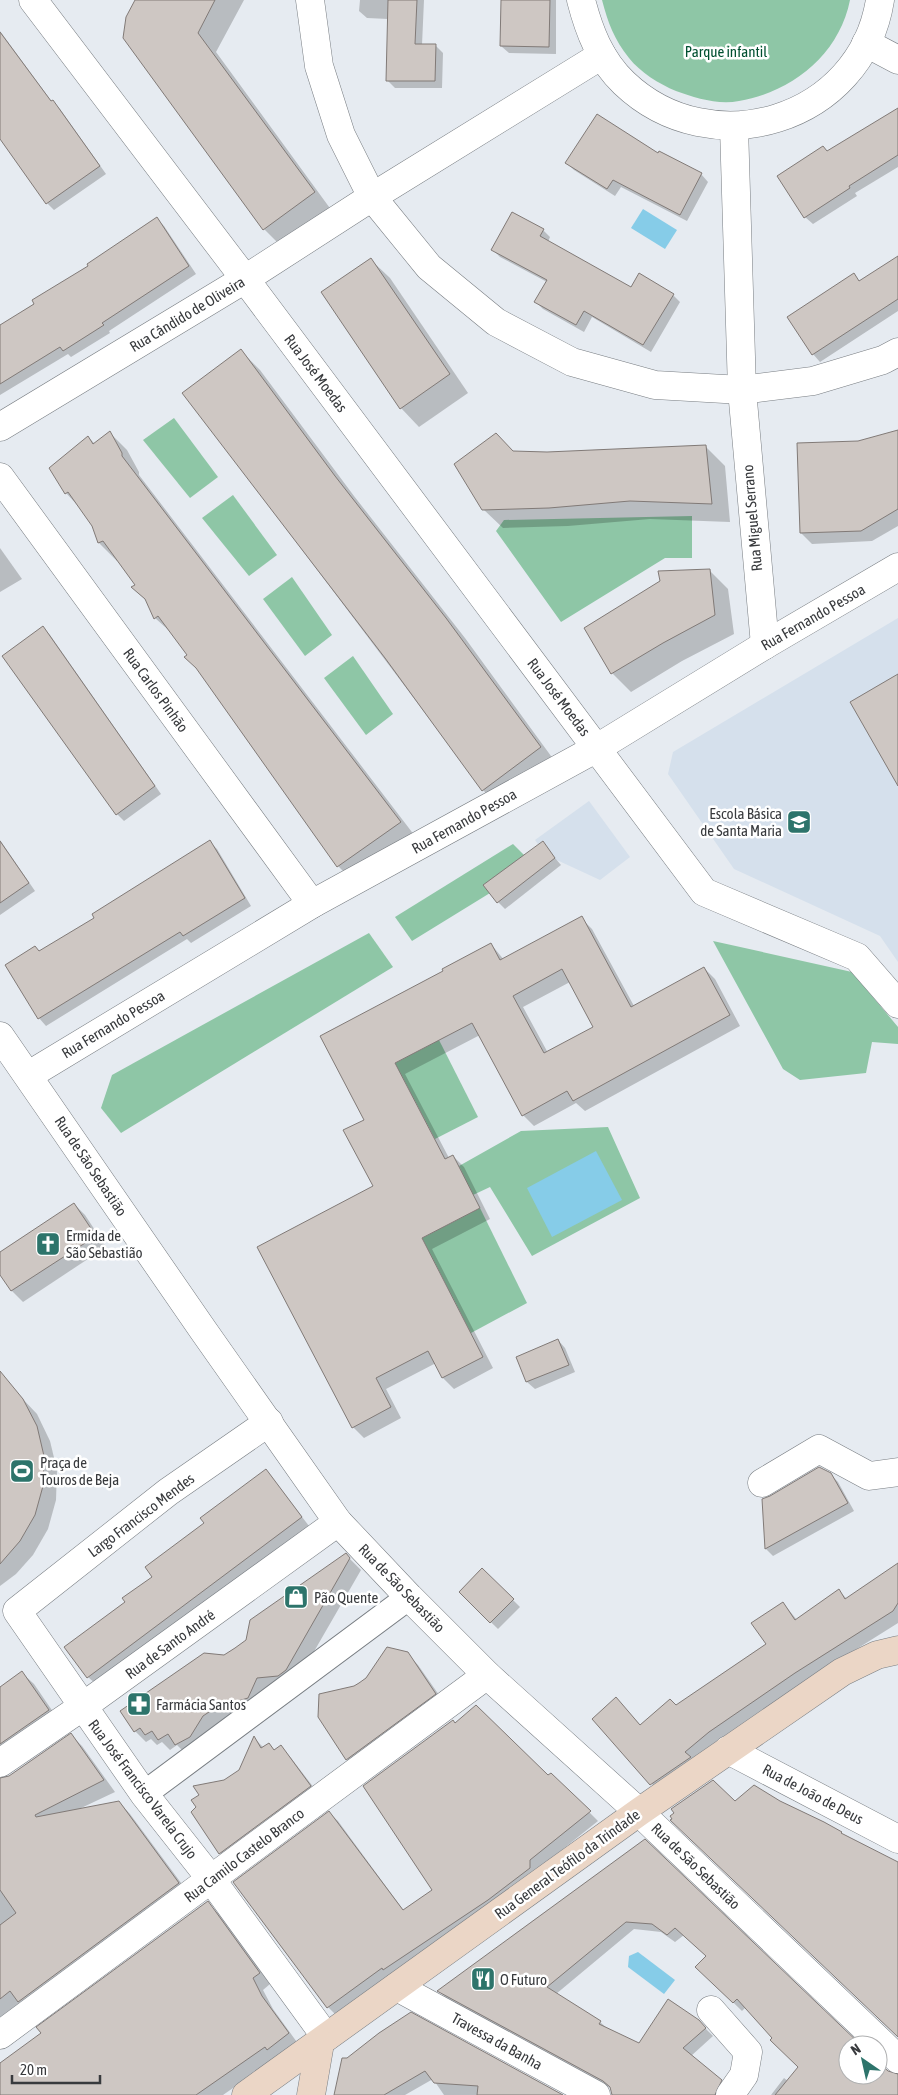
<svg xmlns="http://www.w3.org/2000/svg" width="898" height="2095" viewBox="0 0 898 2095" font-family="'Asap Condensed',sans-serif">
<rect width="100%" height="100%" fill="#e6ebf1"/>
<g fill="#d5e0ec">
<polygon points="898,618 898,962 880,936 734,869 668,774 673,752"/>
<polygon points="589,801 630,857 600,880 546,855 535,840"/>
</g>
<g fill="#8ec6a6">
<path d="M602 0H850C839 55 792 92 739 101 718 105 695 98 676 91 659 84 640 72 629 58 614 39 608 23 602 0Z"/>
<polygon points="174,418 218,477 190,498 143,440"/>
<polygon points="233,495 277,555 249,576 202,518"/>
<polygon points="692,516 692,558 665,558 561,622 496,531 504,520"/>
<polygon points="292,577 332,635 305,656 263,599"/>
<polygon points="353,656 393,714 366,735 324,678"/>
<polygon points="513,844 524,855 490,893 412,941 395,917"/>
<polygon points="369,933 393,967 121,1133 101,1108 112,1075"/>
<polygon points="713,941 852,972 898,1027 898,1044 872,1042 866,1073 800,1080 783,1069"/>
<polygon points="439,1040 478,1117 435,1139 395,1063"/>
<polygon points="608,1127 640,1198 532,1256 490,1187 473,1195 459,1166 521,1131"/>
<polygon points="480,1208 527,1303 471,1333 422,1238"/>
</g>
<g fill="#86cce8">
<polygon points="643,209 677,230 665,249 631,228"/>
<polygon points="596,1151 622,1200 552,1237 527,1188"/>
<polygon points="638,1952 675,1980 664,1994 628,1967 629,1956"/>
</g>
<g fill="#0003" fill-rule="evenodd">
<polygon points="136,0 244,0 216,52 332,211 283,248 264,229"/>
<polygon points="360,0 424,0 422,45 435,45 443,53 442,88 395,88 387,80 388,19 367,18 359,11"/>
<polygon points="502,0 556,0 556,54 509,53 501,46"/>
<polygon points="0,31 52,102 60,109 106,174 54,210 47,203 0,137"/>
<polygon points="898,113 898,167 855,193 857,196 813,224 805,217 828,152"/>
<polygon points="567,163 701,174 708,182 687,221 621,187 615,196 574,170"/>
<polygon points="157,219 164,226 196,274 109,331 110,333 71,357 68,354 0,395 0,327"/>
<polygon points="543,230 550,237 548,242 631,288 673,295 680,302 651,352 592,317 584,332 543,309 536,302 547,282 500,257 493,250"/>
<polygon points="898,258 898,311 820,362 813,354 854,275 860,282"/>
<polygon points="371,260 390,278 468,393 419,427 401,408"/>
<polygon points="241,351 260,370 354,496 465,638 559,767 501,809 483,790 184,393"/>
<polygon points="898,431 898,526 872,541 812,544 801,533 858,442"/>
<polygon points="109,432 127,450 139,472 139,475 418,840 356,884 338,866 189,656 174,635 155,618 148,602 133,588 137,585 119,560 117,561 99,543 93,526 81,509 66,493 88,437 95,444"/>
<polygon points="706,447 725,466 730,522 650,519 568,526 503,528 483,509 514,453 547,454"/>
<polygon points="0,548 22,579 0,592"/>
<polygon points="709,570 728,589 734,634 682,661 631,692 612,673"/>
<polygon points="43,628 50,635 161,794 124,821 117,814"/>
<polygon points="0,840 35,891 0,915"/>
<polygon points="210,842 217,849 251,906 191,943 187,939 46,1026 39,1018 40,953 96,919"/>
<polygon points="542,843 561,865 505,909 498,902"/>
<path d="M581 918 592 929 634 1006 704 968 715 979 740 1026 585 1111 576 1103 534 1126 523 1115 480 1035 405 1074 449 1158 453 1156 464 1167 490 1219 432 1249 493 1368 454 1389 443 1378 436 1363 386 1389 401 1418 364 1438 353 1427 374 1187 366 1120 322 1037 445 971 491 944 504 960ZM570 982 595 1027 548 1053 523 1007Z"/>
<polygon points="74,1204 85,1215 106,1247 23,1302 12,1291 0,1273 0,1253"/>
<polygon points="558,1340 565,1348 575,1372 535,1389 527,1382 517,1358"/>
<polygon points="0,1375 37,1414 50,1441 57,1470 56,1500 48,1529 33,1555 16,1574 0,1586"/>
<polygon points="266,1470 309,1526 97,1685 88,1677 127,1602 154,1577 206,1523"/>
<polygon points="830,1474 838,1482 854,1511 773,1556 766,1549 763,1499"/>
<polygon points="346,1555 361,1570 297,1681 187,1755 177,1745 170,1750 162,1742 157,1745 151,1739 146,1742 135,1731 236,1649"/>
<polygon points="898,1564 898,1623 804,1682 661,1794 594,1719 616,1699 641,1726 676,1706 767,1644 783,1603 797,1620 839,1591 847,1599"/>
<polygon points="482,1569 520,1607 498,1629 460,1592"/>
<polygon points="407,1654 418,1665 446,1705 358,1770 347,1759"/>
<polygon points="22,1673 34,1684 60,1722 0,1764 0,1688"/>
<polygon points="456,1724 548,1777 551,1774 598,1821 538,1869 337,2016 328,2007 295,1962 286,1953 235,1883 329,1813 338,1821 404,1911 434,1890"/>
<polygon points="71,1735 82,1746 115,1792 79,1809 119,1802 130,1814 190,1895 0,2018 0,1780 9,1777"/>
<polygon points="254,1738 264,1748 269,1744 275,1751 281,1747 291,1758 321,1797 231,1864 220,1853 225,1782 240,1771"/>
<polygon points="645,1841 859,2045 848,2045 848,2075 878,2075 878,2063 886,2071 898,2075 898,2095 771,2095 784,2078 788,2081 800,2067 746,2007 742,2011 697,1967 708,1957 684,1935 675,1942 661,1932 634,1929 556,1994 600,2022 609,2030 640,2045 698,2021 713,2036 691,2056 729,2089 726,2095 613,2095 611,2088 447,1999 439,1991"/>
<polygon points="208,1903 219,1914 270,1984 263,1990 273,2009 299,2045 276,2058 223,2095 0,2095 0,2065 42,2034"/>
<polygon points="380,2034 561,2095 444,2095 433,2079 405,2095 335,2095 348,2059"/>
</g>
<g fill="#cec7c3" stroke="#817a77" fill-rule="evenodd">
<polygon points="135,0 215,0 198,33 315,192 263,230 123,38 126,17"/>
<polygon points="388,0 417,0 415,44 436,44 435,81 386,81"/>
<polygon points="501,0 550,0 549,47 500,46"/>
<polygon points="0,32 51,101 53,100 100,166 46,204 0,139"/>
<polygon points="898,108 898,155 849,186 850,188 804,218 777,176 823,146 827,151"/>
<polygon points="597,114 658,153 659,151 702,173 680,215 613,180 607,189 565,163"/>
<polygon points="512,212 544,229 540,236 631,287 639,273 674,294 643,345 584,311 576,325 534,302 547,280 491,250"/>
<polygon points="157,217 189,266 102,323 104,325 63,351 60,347 0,384 0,325 34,304 32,300 88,266 87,264"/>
<polygon points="898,256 898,299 812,355 787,317 854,273 859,281"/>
<polygon points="371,258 450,374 400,409 321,292"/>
<polygon points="241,349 335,476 446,618 541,747 482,791 385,658 182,393"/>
<polygon points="898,430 898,509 861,531 800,533 797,443 858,441"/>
<polygon points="110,431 122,453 122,456 401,822 337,867 196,668 184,657 187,655 158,616 154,619 145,599 131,587 135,585 103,541 98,543 92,526 68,492 65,494 49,468 88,436 93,444"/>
<polygon points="496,433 513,451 547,452 706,445 712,504 630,501 549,508 482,510 454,464"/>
<polygon points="710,569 715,615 663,643 611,674 584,628 660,581 658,571"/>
<polygon points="43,626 155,786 116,815 2,656"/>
<polygon points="898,674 898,786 850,702"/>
<polygon points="210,840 245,898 183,936 180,932 38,1019 5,965 35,946 39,951 94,918 92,914"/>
<polygon points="0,841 29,883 0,903"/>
<polygon points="543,841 555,858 497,903 483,885"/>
<path d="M582 916 631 1007 704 967 730 1015 573 1101 567 1091 522 1116 472 1023 395 1063 445 1159 453 1155 480 1208 422 1238 483 1357 442 1378 428 1351 376 1378 391 1407 352 1428 257 1247 373 1186 343 1130 364 1120 320 1036 443 971 442 969 491 943 500 960ZM562 969 593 1027 544 1053 513 996Z"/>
<polygon points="74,1203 96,1236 11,1291 0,1275 0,1252"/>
<polygon points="558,1339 569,1365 526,1382 516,1357"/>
<polygon points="0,1371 23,1399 37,1426 44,1456 43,1486 35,1515 20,1541 0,1564"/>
<polygon points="819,1467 831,1473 848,1503 765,1549 762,1499 770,1496"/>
<polygon points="266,1469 302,1517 87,1678 64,1647 125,1602 122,1598 152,1577 145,1567 204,1523 200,1518"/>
<polygon points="346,1553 350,1558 286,1670 278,1676 257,1678 248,1698 215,1708 203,1716 190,1737 175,1745 168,1734 158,1740 152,1731 145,1735 140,1728 134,1732 120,1711 204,1653 224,1655 235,1648 246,1640 250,1620"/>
<polygon points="898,1563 898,1603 893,1611 795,1673 709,1732 685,1752 691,1757 650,1785 592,1719 616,1697 640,1725 670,1699 676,1705 766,1644 751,1623 783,1602 795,1620 839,1589 845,1599"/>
<polygon points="482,1568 514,1599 490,1623 459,1592"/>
<polygon points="387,1647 408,1652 436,1694 346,1760 318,1717 319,1694 354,1686 359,1683 366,1678"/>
<polygon points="22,1671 49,1710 0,1744 0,1687"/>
<polygon points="476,1705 548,1775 551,1773 591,1811 530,1860 530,1868 488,1900 383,1970 382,1968 327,2008 233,1882 329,1811 403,1910 432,1890 363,1786 453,1720 455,1723"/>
<polygon points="71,1733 104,1780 35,1815 36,1817 119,1801 179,1883 18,2002 10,1991 0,1999 0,1925 16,1913 0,1890 0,1778 9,1776"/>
<polygon points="254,1736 261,1748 269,1743 274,1750 281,1745 311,1786 219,1854 191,1812 196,1807 191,1800 199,1795 193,1786 224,1780 239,1770"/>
<polygon points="713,1780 735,1801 754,1785 780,1801 824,1822 842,1832 841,1833 898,1862 898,2037 670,1820 672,1819 670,1816 674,1813 671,1809"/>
<polygon points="645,1839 861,2045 848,2045 848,2075 878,2075 878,2062 888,2071 898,2074 898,2095 775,2095 798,2067 770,2040 772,2038 737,1999 733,2003 695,1967 706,1956 675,1928 667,1935 652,1924 626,1922 547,1987 601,2021 599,2024 639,2043 668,1999 699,2020 706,2028 683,2048 722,2080 715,2095 612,2095 610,2087 603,2081 437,1991"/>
<polygon points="208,1901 260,1973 253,1978 262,1996 289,2033 267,2050 265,2047 196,2095 0,2095 0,2063 41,2033 36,2027"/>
<polygon points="411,2012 563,2095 477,2095 478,2086 434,2083 425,2071 384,2095 334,2095 342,2058 347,2058 379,2033"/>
</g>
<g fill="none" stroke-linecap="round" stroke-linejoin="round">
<defs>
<polyline id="pedestrian" points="144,1794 409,1597"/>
<g id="minor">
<polyline points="33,0 245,279 704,892 857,957 898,1004"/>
<polyline points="310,0 319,66 341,135 372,197 429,267 496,322 572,362 655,385 742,390 813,381 883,360 898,352"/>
<path d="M581 0C589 31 600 60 624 83 711 166 861 121 880 0"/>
<polyline points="866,43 898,60"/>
<polyline points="734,127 742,390 765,645"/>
<polyline points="0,427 245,279 372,197 602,55"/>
<polyline points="0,477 312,904"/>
<polyline points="0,1036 203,1330 338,1522 409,1597 487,1675 639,1812 898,2059"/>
<polyline points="29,1075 312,904 597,748 765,645 898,567"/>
<polyline points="269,1422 168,1492 17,1611 144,1794 211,1879 326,2037"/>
<polyline points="762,1483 819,1449 869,1476 898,1472"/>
<polyline points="728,1750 898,1839"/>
<polyline points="0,1763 82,1707 338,1522"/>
<polyline points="397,1987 596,2095"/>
<polyline points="711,2010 748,2052 744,2075 730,2095"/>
<polyline points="0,2035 487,1675"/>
</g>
<g id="secondary">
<polyline points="246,2095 639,1812 842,1672 877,1655 898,1650"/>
<polyline points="311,2095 320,2043"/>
</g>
</defs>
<use href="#pedestrian" stroke="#787d82" stroke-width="27"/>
<use href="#minor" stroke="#787d82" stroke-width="29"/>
<use href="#secondary" stroke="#787d82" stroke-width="29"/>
<use href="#pedestrian" stroke="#fff" stroke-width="25"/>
<use href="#minor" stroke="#fff" stroke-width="28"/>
<use href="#secondary" stroke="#ebd6c6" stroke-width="28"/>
</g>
<defs>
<symbol id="school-square" viewBox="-11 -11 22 22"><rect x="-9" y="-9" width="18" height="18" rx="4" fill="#2d746b" stroke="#fff"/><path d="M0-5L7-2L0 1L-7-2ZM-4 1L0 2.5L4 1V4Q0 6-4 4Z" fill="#fff"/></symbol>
<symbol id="church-square" viewBox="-11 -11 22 22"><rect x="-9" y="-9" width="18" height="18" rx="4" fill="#2d746b" stroke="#fff"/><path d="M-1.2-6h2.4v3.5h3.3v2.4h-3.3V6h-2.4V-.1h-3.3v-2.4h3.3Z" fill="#fff"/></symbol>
<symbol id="stadium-square" viewBox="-11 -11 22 22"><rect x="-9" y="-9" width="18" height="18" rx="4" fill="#2d746b" stroke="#fff"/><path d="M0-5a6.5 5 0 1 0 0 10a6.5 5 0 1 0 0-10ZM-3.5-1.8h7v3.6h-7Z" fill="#fff"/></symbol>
<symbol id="shop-square" viewBox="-11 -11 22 22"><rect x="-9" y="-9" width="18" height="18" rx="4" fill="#2d746b" stroke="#fff"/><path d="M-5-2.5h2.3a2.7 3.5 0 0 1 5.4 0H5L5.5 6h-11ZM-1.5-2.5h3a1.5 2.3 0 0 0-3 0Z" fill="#fff"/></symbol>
<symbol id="pharmacy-square" viewBox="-11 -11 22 22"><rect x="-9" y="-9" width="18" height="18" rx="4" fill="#2d746b" stroke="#fff"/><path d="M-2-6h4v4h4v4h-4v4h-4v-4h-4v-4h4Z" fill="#fff"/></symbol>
<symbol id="restaurant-square" viewBox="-11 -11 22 22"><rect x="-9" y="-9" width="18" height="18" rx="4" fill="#2d746b" stroke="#fff"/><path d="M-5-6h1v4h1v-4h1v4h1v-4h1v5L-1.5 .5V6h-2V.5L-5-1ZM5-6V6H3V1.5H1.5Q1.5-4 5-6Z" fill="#fff"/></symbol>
</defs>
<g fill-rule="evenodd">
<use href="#school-square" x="785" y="808" width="28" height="28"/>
<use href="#church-square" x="34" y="1230" width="28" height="28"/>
<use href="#stadium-square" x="8" y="1457" width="28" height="28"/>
<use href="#shop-square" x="282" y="1583" width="28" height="28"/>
<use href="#pharmacy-square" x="125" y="1690" width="28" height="28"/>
<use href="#restaurant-square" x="469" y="1965" width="28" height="28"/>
</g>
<g text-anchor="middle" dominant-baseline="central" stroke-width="5" stroke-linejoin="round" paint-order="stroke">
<g font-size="15" fill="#005031" stroke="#fff">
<text x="726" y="51">Parque infantil</text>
</g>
<g font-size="15" fill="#383a3d" stroke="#fff">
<text transform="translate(187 314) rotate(-31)">Rua Cândido de Oliveira</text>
<text transform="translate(316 373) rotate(53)">Rua José Moedas</text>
<text transform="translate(752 518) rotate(-95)">Rua Miguel Serrano</text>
<text transform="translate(813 617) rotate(-30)">Rua Fernando Pessoa</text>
<text transform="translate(156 690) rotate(54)">Rua Carlos Pinhão</text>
<text transform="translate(559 697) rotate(53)">Rua José Moedas</text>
<text transform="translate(464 821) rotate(-29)">Rua Fernando Pessoa</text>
<text transform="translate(113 1024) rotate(-31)">Rua Fernando Pessoa</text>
<text transform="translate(91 1166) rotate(56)">Rua de São Sebastião</text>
<text transform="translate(141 1515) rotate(-37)">Largo Francisco Mendes</text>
<text transform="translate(402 1588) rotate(46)">Rua de São Sebastião</text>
<text transform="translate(170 1644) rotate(-36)">Rua de Santo André</text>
<text transform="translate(143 1789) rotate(53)">Rua José Francisco Varela Crujo</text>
<text transform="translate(813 1794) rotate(28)">Rua de João de Deus</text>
<text transform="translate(244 1855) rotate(-37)">Rua Camilo Castelo Branco</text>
<text transform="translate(567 1864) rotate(-36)">Rua General Teófilo da Trindade</text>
<text transform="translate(696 1866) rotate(44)">Rua de São Sebastião</text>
<text transform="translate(497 2041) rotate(29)">Travessa da Banha</text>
</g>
<g font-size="15" fill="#383a3d" stroke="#fff" text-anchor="start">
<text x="782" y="813" text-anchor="end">Escola Básica<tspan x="782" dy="17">de Santa Maria</tspan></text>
<text x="66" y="1235">Ermida de<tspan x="66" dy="17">São Sebastião</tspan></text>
<text x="40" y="1462">Praça de<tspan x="40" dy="17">Touros de Beja</tspan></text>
<text x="314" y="1597">Pão Quente</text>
<text x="156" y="1704">Farmácia Santos</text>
<text x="500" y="1979">O Futuro</text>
</g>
</g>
<g transform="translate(863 2060) rotate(326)"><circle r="24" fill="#ffffff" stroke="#afb0b1"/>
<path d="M0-4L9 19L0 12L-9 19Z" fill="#2d746b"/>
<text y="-8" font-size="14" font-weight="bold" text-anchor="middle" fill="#383a3d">N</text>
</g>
<path d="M12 2075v8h88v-8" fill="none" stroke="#383a3d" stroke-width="2.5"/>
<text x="20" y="2075" font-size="15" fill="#383a3d" stroke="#ffffff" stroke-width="4" paint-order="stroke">20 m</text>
</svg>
